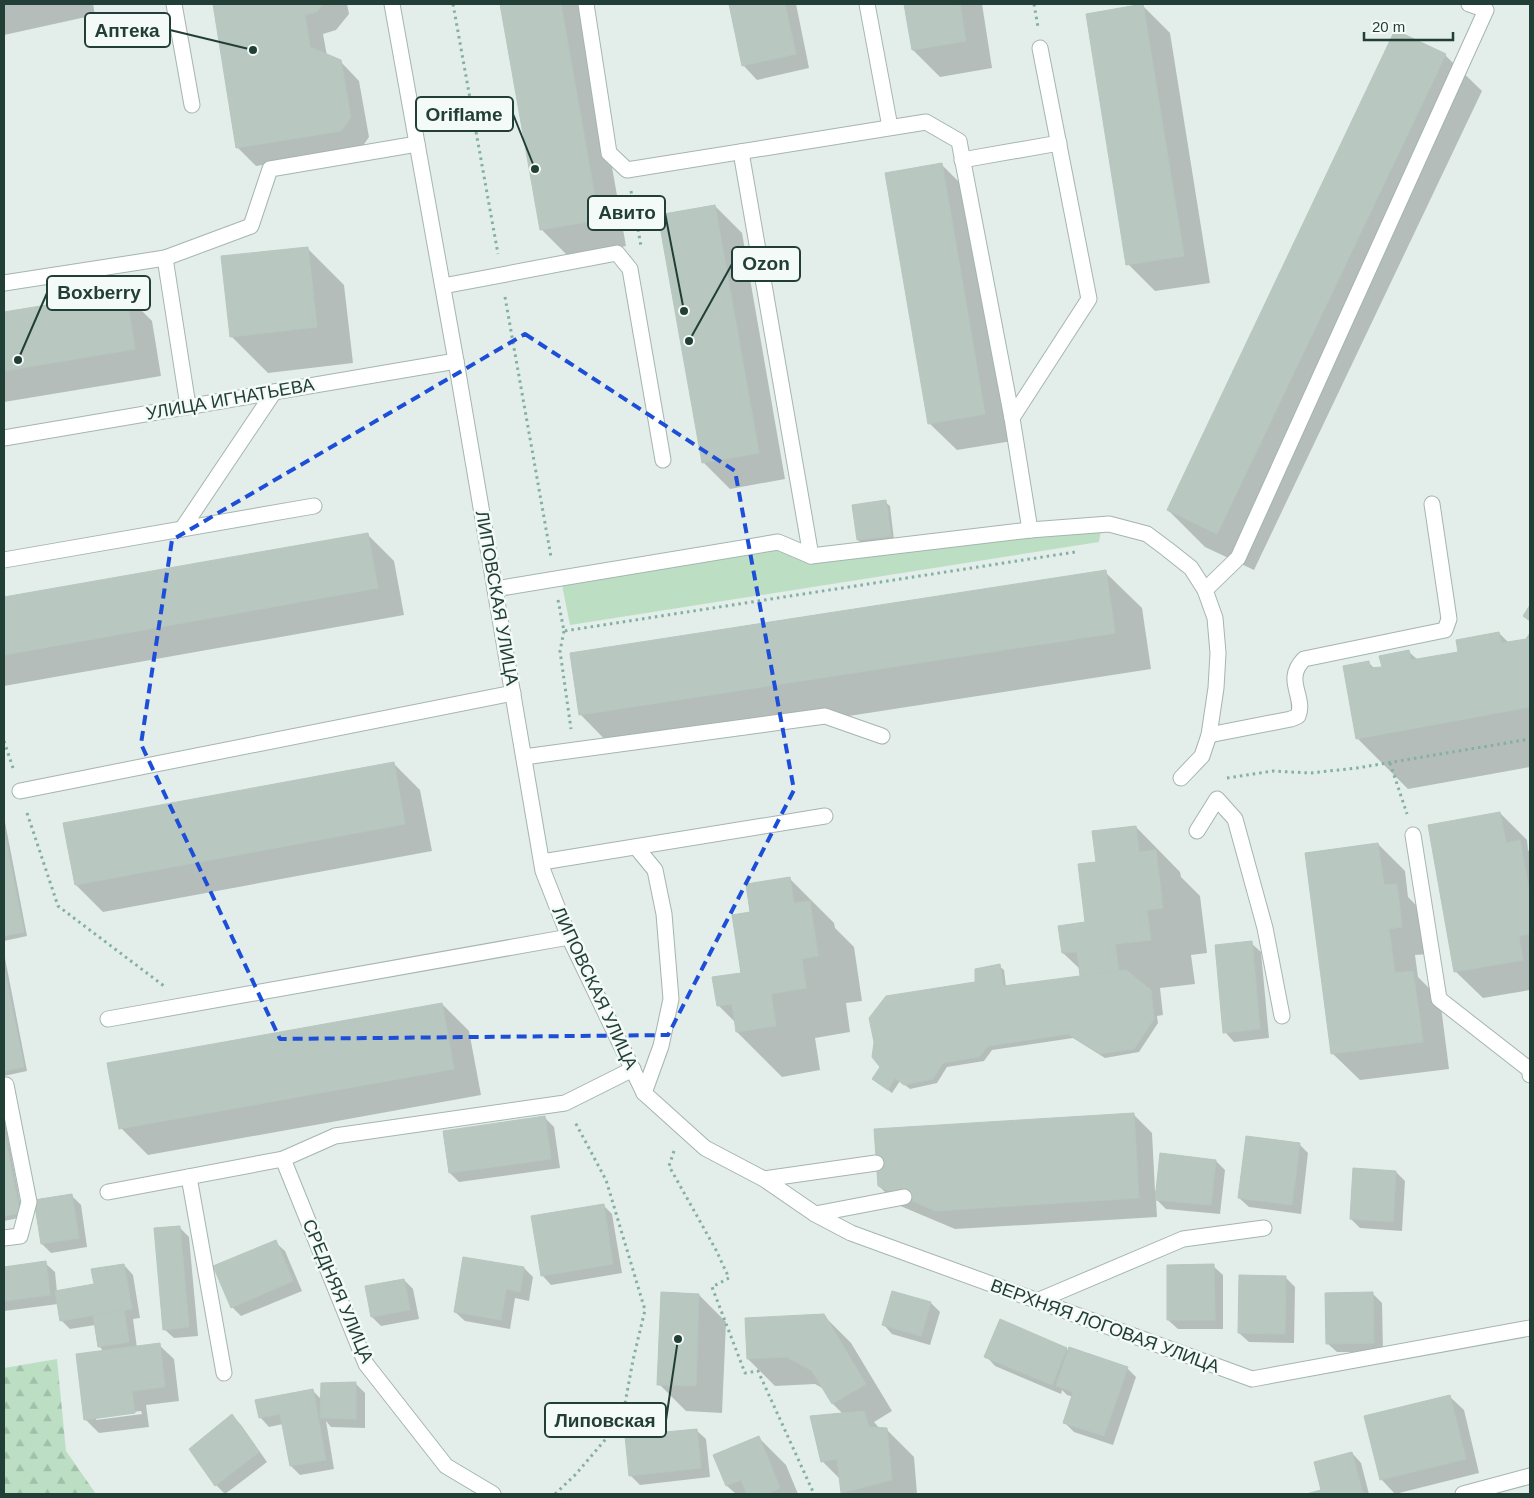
<svg xmlns="http://www.w3.org/2000/svg" width="1534" height="1498" viewBox="0 0 1534 1498" font-family="Helvetica,sans-serif">
<defs>
<pattern id="forest-firs" width="22" height="20" patternUnits="userSpaceOnUse" patternTransform="scale(1.25)"><rect width="22" height="20" fill="#bcdfc4"/><path d="M5 1l3.5 6h-7zM16 11l3.5 6h-7z" fill="#a1c0a9"/></pattern>
</defs>
<rect width="100%" height="100%" fill="#e3ede9"/>
<polygon fill="#bcdfc4" points="1101,530 1099,542 570,625 562,585 777,550 809,564 1031,536"/>
<polygon fill="url(#forest-firs)" points="57,1359 66,1451 96,1494 4,1494 4,1368"/>
<g fill="#0003" fill-rule="evenodd">
<polygon points="4,4 93,4 95,15 4,35"/>
<polygon points="214,4 347,4 349,14 336,30 323,34 327,56 340,61 359,81 369,137 360,150 256,166 237,147"/>
<polygon points="502,4 583,4 626,246 568,256 541,229"/>
<polygon points="730,4 796,4 809,68 757,80 743,65"/>
<polygon points="905,4 982,4 992,68 940,77 913,50"/>
<polygon points="1143,6 1170,33 1210,283 1155,291 1128,264"/>
<polygon points="1445,55 1482,91 1254,570 1205,547 1168,510"/>
<polygon points="941,164 968,191 1012,441 957,450 929,423"/>
<polygon points="715,206 742,233 785,479 730,489 703,462"/>
<polygon points="307,248 344,285 353,363 268,373 231,336"/>
<polygon points="125,294 152,321 161,376 4,402 4,313"/>
<polygon points="885,502 890,506 894,540 862,544 858,540"/>
<polygon points="367,534 394,561 404,615 4,686 4,598"/>
<polygon points="1105,572 1142,608 1151,669 617,752 581,715 571,654"/>
<polygon points="1499,633 1509,643 1527,640 1530,635 1530,767 1408,789 1357,738 1368,662 1375,669 1383,668 1409,652 1418,660 1459,653"/>
<polygon points="393,763 420,790 432,851 103,912 76,885"/>
<polygon points="1500,813 1527,840 1528,850 1530,852 1530,990 1483,998 1455,971"/>
<polygon points="4,817 27,936 4,941"/>
<polygon points="1136,827 1180,872 1181,877 1200,896 1207,953 1191,955 1195,984 1160,988 1163,1015 1157,1016 1158,1023 1139,1052 1105,1058 1073,1038 992,1050 984,1061 947,1067 937,1083 910,1089 900,1081 892,1093 873,1079 977,983 999,966 1004,970 1006,987 1083,977 1081,970 1063,953 1086,923 1097,863"/>
<polygon points="1378,844 1405,871 1408,897 1423,912 1429,954 1415,955 1418,977 1440,999 1449,1069 1360,1080 1332,1053"/>
<polygon points="789,878 834,923 835,928 854,947 862,1001 846,1003 850,1032 815,1038 820,1070 782,1077 737,1032 736,1023 718,1005 742,974 751,913"/>
<polygon points="1251,943 1261,952 1269,1038 1234,1042 1225,1032"/>
<polygon points="4,953 27,1071 4,1076"/>
<polygon points="442,1004 469,1031 481,1095 148,1155 121,1128"/>
<polygon points="1133,1114 1152,1133 1155,1191 1216,1161 1225,1170 1220,1214 1166,1209 1156,1199 1157,1217 955,1229 898,1205 879,1186"/>
<polygon points="4,1117 23,1217 4,1221"/>
<polygon points="545,1118 554,1127 560,1168 459,1182 450,1173"/>
<polygon points="1299,1144 1308,1153 1301,1214 1249,1207 1239,1198"/>
<polygon points="1396,1172 1405,1181 1402,1231 1360,1228 1351,1219"/>
<polygon points="72,1196 81,1205 87,1247 51,1253 42,1244"/>
<polygon points="603,1205 612,1214 622,1273 551,1285 542,1275"/>
<polygon points="179,1227 189,1237 198,1336 174,1338 164,1329"/>
<polygon points="275,1242 285,1251 302,1291 241,1316 232,1307"/>
<path d="M45 1263 55 1272 57 1292 95 1285 124 1265 133 1275 140 1318 133 1319 137 1348 159 1345 174 1359 179 1401 146 1405 149 1427 99 1433 85 1419 104 1352 99 1346 95 1325 70 1329 61 1320 58 1304 4 1311V1268ZM141 1411 142 1414 96 1420V1417Z"/>
<polygon points="1213,1266 1223,1275 1223,1329 1178,1329 1168,1320"/>
<polygon points="524,1268 533,1277 529,1301 515,1298 510,1329 465,1321 455,1312"/>
<polygon points="1285,1277 1295,1287 1294,1343 1249,1342 1239,1333"/>
<polygon points="404,1280 413,1289 419,1319 381,1326 372,1317"/>
<polygon points="893,1292 931,1303 940,1312 930,1345 892,1334 883,1324"/>
<polygon points="1372,1293 1382,1303 1383,1352 1337,1352 1327,1343"/>
<polygon points="699,1295 726,1322 722,1413 686,1411 659,1384"/>
<polygon points="823,1315 851,1343 892,1411 874,1422 880,1429 887,1430 914,1457 917,1494 844,1494 842,1492 841,1480 822,1461 843,1414 833,1404 824,1389 815,1384 775,1386 748,1359"/>
<polygon points="1067,1349 1069,1352 1127,1368 1136,1377 1113,1445 1074,1432 1064,1422 1073,1397 1067,1395 1062,1390 1061,1394 995,1366 986,1356"/>
<polygon points="356,1384 365,1393 365,1428 331,1427 326,1421 334,1469 300,1475 291,1466 283,1424 269,1427 260,1417 312,1390 322,1400"/>
<polygon points="1449,1396 1464,1410 1479,1473 1395,1494 1381,1479"/>
<polygon points="232,1416 241,1425 267,1462 225,1494 216,1485"/>
<polygon points="696,1430 706,1439 710,1477 640,1485 630,1475"/>
<polygon points="759,1438 786,1465 798,1494 736,1494 727,1486 715,1455"/>
<polygon points="1352,1453 1361,1463 1369,1494 1311,1494 1323,1491"/>
</g>
<g fill="#b8c8c1" stroke="#b5c7bf">
<polygon points="213,4 323,4 317,12 305,15 310,47 341,60 351,118 341,131 236,148"/>
<polygon points="500,4 561,4 599,220 540,230"/>
<polygon points="729,4 785,4 796,54 742,66"/>
<polygon points="904,4 960,4 966,41 912,50"/>
<polygon points="1143,4 1184,256 1126,265 1086,14"/>
<polygon points="1395,30 1446,54 1217,534 1167,510"/>
<polygon points="942,163 985,414 928,424 885,173"/>
<polygon points="715,205 759,453 702,463 658,215"/>
<polygon points="308,247 317,327 230,337 221,256"/>
<polygon points="126,292 135,349 4,371 4,312"/>
<polygon points="886,500 891,536 857,540 852,505"/>
<polygon points="368,533 378,588 4,655 4,597"/>
<polygon points="1106,570 1115,633 579,715 570,653"/>
<polygon points="1530,605 1530,621 1523,616"/>
<polygon points="1499,632 1501,643 1526,639 1530,633 1530,707 1356,739 1343,666 1369,661 1370,668 1382,667 1379,656 1409,650 1411,660 1458,652 1456,640"/>
<polygon points="394,762 405,824 75,885 63,823"/>
<polygon points="1500,812 1506,843 1520,840 1530,896 1530,934 1519,936 1523,960 1454,972 1428,825"/>
<polygon points="1136,826 1139,852 1156,850 1163,908 1147,910 1151,940 1115,944 1119,971 1080,976 1077,952 1062,953 1058,926 1085,922 1078,864 1096,862 1092,831"/>
<polygon points="4,831 24,932 4,936"/>
<polygon points="1378,843 1384,885 1397,884 1402,927 1389,929 1395,973 1413,971 1423,1042 1331,1054 1305,853"/>
<polygon points="790,877 794,903 810,901 818,956 802,959 806,988 771,994 776,1026 736,1032 732,1004 717,1006 712,977 741,973 732,915 750,912 746,884"/>
<polygon points="1252,941 1260,1029 1223,1033 1215,945"/>
<polygon points="1000,964 1003,986 1126,970 1151,990 1154,1019 1134,1049 1100,1054 1068,1034 988,1046 979,1057 943,1063 933,1079 904,1085 895,1078 888,1090 872,1079 880,1067 872,1057 874,1042 869,1018 886,996 975,982 975,969"/>
<polygon points="4,967 24,1067 4,1071"/>
<polygon points="442,1003 454,1069 119,1129 107,1063"/>
<polygon points="1134,1113 1139,1198 935,1211 878,1186 874,1129"/>
<polygon points="545,1116 551,1159 449,1173 443,1131"/>
<polygon points="4,1132 20,1213 4,1216"/>
<polygon points="1246,1136 1300,1143 1292,1205 1238,1198"/>
<polygon points="1160,1153 1216,1160 1211,1205 1155,1200"/>
<polygon points="1353,1168 1396,1171 1393,1222 1350,1219"/>
<polygon points="72,1194 79,1238 41,1244 34,1200"/>
<polygon points="604,1204 613,1264 541,1276 531,1216"/>
<polygon points="180,1226 189,1327 163,1330 154,1228"/>
<polygon points="276,1240 293,1281 231,1308 213,1266"/>
<polygon points="463,1257 524,1267 520,1292 506,1289 501,1320 454,1312"/>
<polygon points="46,1261 50,1295 4,1301 4,1267"/>
<polygon points="124,1264 132,1309 60,1321 55,1291 94,1284 91,1269"/>
<polygon points="1214,1264 1215,1320 1167,1320 1167,1265"/>
<polygon points="1239,1275 1286,1276 1285,1334 1238,1333"/>
<polygon points="404,1279 410,1310 371,1317 365,1286"/>
<polygon points="892,1291 931,1302 921,1336 882,1325"/>
<polygon points="661,1292 699,1294 696,1386 657,1385"/>
<polygon points="1373,1292 1374,1343 1326,1344 1325,1293"/>
<polygon points="124,1310 129,1342 98,1347 93,1315"/>
<polygon points="824,1314 866,1384 832,1404 812,1371 787,1357 747,1359 745,1318"/>
<polygon points="1000,1319 1067,1348 1052,1385 984,1357"/>
<polygon points="160,1343 165,1387 132,1391 135,1413 84,1420 76,1354"/>
<polygon points="1069,1347 1128,1367 1104,1436 1063,1423 1073,1392 1056,1386"/>
<polygon points="356,1382 356,1419 320,1418 321,1383"/>
<polygon points="313,1389 326,1460 290,1466 280,1414 259,1418 255,1400"/>
<polygon points="1450,1395 1466,1459 1380,1480 1364,1416"/>
<polygon points="864,1411 869,1427 887,1428 892,1480 841,1493 837,1459 821,1462 810,1416"/>
<polygon points="232,1414 259,1452 215,1486 189,1449"/>
<polygon points="697,1429 701,1468 629,1476 625,1436"/>
<polygon points="759,1436 780,1488 766,1494 747,1494 741,1480 726,1486 713,1455"/>
<polygon points="1352,1452 1363,1494 1306,1494 1321,1490 1314,1462"/>
</g>
<g fill="none" stroke-linecap="round" stroke-linejoin="round">
<defs>
<g id="lane">
<polyline points="174,4 192,105"/>
<polyline points="586,4 609,153 627,170 926,122 959,141 1012,418 1030,530"/>
<polyline points="867,4 890,127"/>
<polyline points="741,152 811,556"/>
<polyline points="962,160 1059,143"/>
<polyline points="165,258 188,406"/>
<polyline points="4,283 165,258 251,226 270,169 417,144"/>
<polyline points="443,286 617,253 630,269 663,460"/>
<polyline points="1012,418 1089,299 1040,48"/>
<polyline points="182,529 274,392"/>
<polyline points="4,560 314,506"/>
<polyline points="495,589 778,542 811,556 1030,530 1109,524 1147,534 1167,549 1191,568 1205,590 1215,618 1218,653 1216,688 1209,735 1202,756 1181,778"/>
<polyline points="1205,590 1238,558 1486,10 1469,4"/>
<path d="M1209 735 1291 719 1298 716C1306 697 1283 680 1304 659L1445 630 1449 619 1432 504"/>
<polyline points="524,757 825,716 882,736"/>
<polyline points="20,791 513,693"/>
<polyline points="1197,831 1217,799 1235,819 1265,928 1282,1016"/>
<polyline points="1413,835 1439,999 1530,1070 1530,1075"/>
<polyline points="636,847 655,870 664,914 671,999 661,1046 644,1093"/>
<polyline points="542,862 825,816"/>
<polyline points="108,1019 569,937"/>
<polyline points="189,1177 224,1373"/>
<polyline points="764,1179 876,1163"/>
<polyline points="108,1192 283,1159"/>
<polyline points="815,1214 904,1197"/>
<polyline points="4,1238 20,1236 29,1202 6,1085"/>
<polyline points="1037,1301 1183,1239 1264,1228"/>
</g>
<g id="street">
<polyline points="392,4 456,361 543,871 569,937 644,1093 705,1148 764,1179 815,1214 851,1233 1252,1379 1530,1328"/>
<polyline points="4,438 456,361"/>
<polyline points="493,1494 446,1466 366,1364 283,1159 335,1136 565,1103 633,1069"/>
<polyline points="1463,1494 1530,1476"/>
</g>
</defs>
<use href="#lane" stroke="#a5b5b0" stroke-width="17"/>
<use href="#street" stroke="#a5b5b0" stroke-width="17"/>
<g stroke="#83b1a1" stroke-width="3" stroke-dasharray="2.5 4" stroke-linecap="butt">
<polyline points="453,4 498,254"/>
<polyline points="1034,4 1038,27"/>
<polyline points="631,191 641,246"/>
<polyline points="505,297 551,557"/>
<polyline points="558,600 564,631 1075,552"/>
<polyline points="564,631 560,651 571,729"/>
<polyline points="4,741 14,771"/>
<polyline points="1390,763 1407,814"/>
<polyline points="1227,778 1273,771 1310,773 1357,768 1530,739"/>
<polyline points="27,813 58,906 164,986"/>
<polyline points="674,1151 669,1166 716,1250 729,1278 712,1287 745,1373 758,1371 814,1494"/>
<polyline points="555,1494 576,1474 622,1420 633,1360 645,1310 606,1180 575,1122"/>
</g>
<use href="#lane" stroke="#fff" stroke-width="15"/>
<use href="#street" stroke="#fff" stroke-width="15"/>
</g>
<path fill="none" stroke="#1d4ed8" stroke-width="4" stroke-dasharray="10 6" stroke-linejoin="round" d="M525 334 735 471 794 790 668 1035 280 1039 141 744 172 540Z"/>
<g text-anchor="middle" dominant-baseline="central" stroke-width="5" stroke-linejoin="round" paint-order="stroke">
<g font-size="18" fill="#223f37" stroke="#f4faf7">
<text transform="translate(230 399) rotate(-10)">УЛИЦА ИГНАТЬЕВА</text>
<text transform="translate(497 598) rotate(80)">ЛИПОВСКАЯ УЛИЦА</text>
<text transform="translate(595 988) rotate(65)">ЛИПОВСКАЯ УЛИЦА</text>
<text transform="translate(338 1291) rotate(67)">СРЕДНЯЯ УЛИЦА</text>
<text transform="translate(1105 1326) rotate(20)">ВЕРХНЯЯ ЛОГОВАЯ УЛИЦА</text>
</g>
</g>
<path fill="none" stroke="#223f37" stroke-width="2" d="M253 50L170 30M535 169L513 114M684 311L665 213M689 341L732 264M18 360L47 293M678 1339L666 1420"/>
<g fill="#223f37" stroke="#f4faf7" stroke-width="2">
<circle cx="253" cy="50" r="5"/>
<circle cx="535" cy="169" r="5"/>
<circle cx="684" cy="311" r="5"/>
<circle cx="689" cy="341" r="5"/>
<circle cx="18" cy="360" r="5"/>
<circle cx="678" cy="1339" r="5"/>
</g>
<g fill="#f4faf7" stroke="#223f37" stroke-width="2">
<rect x="85" y="13" width="85" height="34" rx="5"/>
<rect x="416" y="97" width="97" height="34" rx="5"/>
<rect x="588" y="196" width="77" height="34" rx="5"/>
<rect x="732" y="247" width="68" height="34" rx="5"/>
<rect x="47" y="276" width="103" height="34" rx="5"/>
<rect x="545" y="1403" width="121" height="34" rx="5"/>
</g>
<g font-size="19" text-anchor="middle" font-weight="bold" fill="#223f37">
<text x="127" y="37">Аптека</text>
<text x="464" y="121">Oriflame</text>
<text x="627" y="219">Авито</text>
<text x="766" y="270">Ozon</text>
<text x="99" y="299">Boxberry</text>
<text x="605" y="1427">Липовская</text>
</g>
<rect width="1534" height="1498" fill="none" stroke="#223f37" stroke-width="10"/>
<path d="M1364 32v8h89v-8" fill="none" stroke="#223f37" stroke-width="2.5"/>
<text x="1372" y="32" font-size="15" fill="#223f37" stroke="#f4faf7" stroke-width="4" paint-order="stroke">20 m</text>
</svg>
